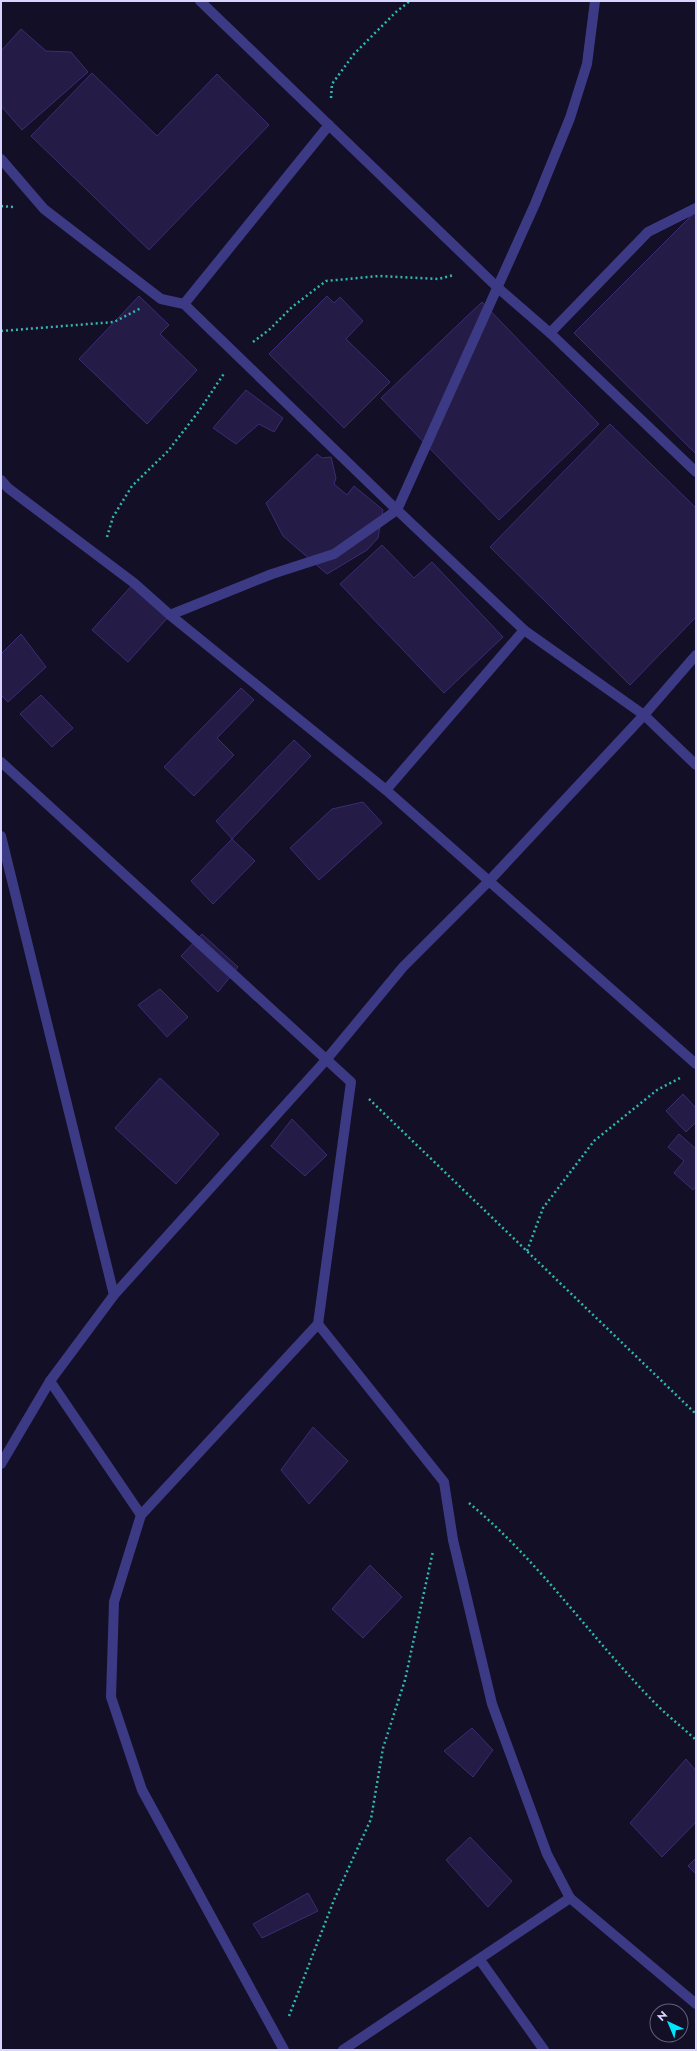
<svg xmlns="http://www.w3.org/2000/svg" width="697" height="2051" viewBox="0 0 697 2051" font-family="Jost,sans-serif">
<rect width="100%" height="100%" fill="#130f26"/>
<g fill="#241b47" stroke="#3b2d73">
<polygon points="21,29 46,51 71,52 88,72 22,130 1,106 1,51"/>
<polygon points="92,73 157,136 217,74 269,125 149,250 31,136"/>
<polygon points="696,211 696,454 574,333"/>
<polygon points="139,296 169,325 160,334 197,370 147,424 79,359"/>
<polygon points="327,296 334,303 340,297 363,321 346,339 390,382 344,428 269,354"/>
<polygon points="482,302 599,424 499,520 381,398"/>
<polygon points="246,390 283,418 274,432 259,424 236,444 213,428"/>
<polygon points="610,424 696,508 696,617 630,685 490,547"/>
<polygon points="317,454 322,458 331,457 336,478 334,484 347,495 354,486 383,510 378,538 367,550 327,574 283,536 266,503"/>
<polygon points="382,545 414,578 432,562 503,637 444,693 340,584"/>
<polygon points="134,583 170,615 128,662 92,630"/>
<polygon points="21,634 46,667 8,702 1,695 1,654"/>
<polygon points="241,688 254,700 217,738 234,755 194,796 164,767"/>
<polygon points="41,695 73,728 52,747 20,714"/>
<polygon points="294,740 311,756 232,839 216,821"/>
<polygon points="363,802 382,823 319,880 290,848 332,809"/>
<polygon points="232,839 255,861 213,904 191,881"/>
<polygon points="202,934 238,967 218,992 181,956"/>
<polygon points="160,989 188,1017 167,1037 138,1005"/>
<polygon points="160,1078 219,1134 176,1184 115,1128"/>
<polygon points="683,1094 696,1108 696,1122 686,1132 666,1111"/>
<polygon points="292,1119 327,1155 305,1176 271,1146"/>
<polygon points="679,1134 695,1148 696,1147 696,1186 693,1190 674,1173 684,1161 668,1147"/>
<polygon points="313,1427 348,1461 309,1504 281,1470"/>
<polygon points="370,1565 402,1597 363,1638 332,1609"/>
<polygon points="472,1728 493,1750 473,1777 444,1751"/>
<polygon points="686,1759 696,1771 696,1822 662,1857 630,1823"/>
<polygon points="470,1837 512,1881 488,1907 446,1860"/>
<polygon points="696,1858 696,1874 688,1866"/>
<polygon points="308,1893 318,1911 262,1938 253,1924"/>
</g>
<g fill="none" stroke-linecap="round" stroke-linejoin="round">
<g stroke="#2fb8b0" stroke-width="2.5" stroke-dasharray="2 3" stroke-linecap="butt">
<polyline points="331,98 332,84 354,54 396,12 410,1"/>
<polyline points="1,206 14,207"/>
<polyline points="1,331 114,322 141,308"/>
<polyline points="253,342 270,329 292,307 326,281 379,276 438,279 454,275"/>
<polyline points="107,537 113,517 132,486 168,451 199,411 225,372"/>
<polyline points="369,1099 696,1414"/>
<polyline points="527,1251 543,1208 594,1141 657,1090 680,1078"/>
<path d="M469 1503C538 1560 589 1635 651 1699 665 1714 681 1726 696 1740"/>
<polyline points="289,2016 334,1900 371,1819 383,1748 405,1680 433,1551"/>
</g>
<g stroke="#3d3a85" stroke-width="10">
<polyline points="200,1 497,287 550,333 696,472"/>
<polyline points="1,159 44,209 161,299 184,304 397,510 524,630 644,715 696,765"/>
<polyline points="184,304 329,125"/>
<polyline points="550,333 648,232 696,208"/>
<polyline points="1,480 8,488 134,583 170,615 386,790 696,1064"/>
<polyline points="170,615 272,574 334,554 397,510 535,204 570,118 587,64 595,1"/>
<polyline points="1,762 351,1082 318,1324 141,1515 114,1602 111,1697 142,1790 284,2050"/>
<polyline points="386,790 524,630"/>
<polyline points="1,836 114,1295"/>
<polyline points="318,1324 444,1482 453,1540 492,1704 547,1854 570,1898 696,2004"/>
<polyline points="50,1381 141,1515"/>
<polyline points="1,1464 50,1381 114,1295 326,1060 403,967 490,880 644,715 696,655"/>
<polyline points="480,1960 544,2050"/>
<polyline points="343,2050 570,1898"/>
</g>
</g>
<rect width="697" height="2051" fill="none" stroke="#d9d4ff" stroke-width="4"/>
<g transform="translate(669 2023) rotate(316)"><circle r="19" fill="#130f26" stroke="#625e7d"/>
<path d="M0-3L7 15L0 10L-7 15Z" fill="#00e5ff"/>
<text y="-6" font-size="11" font-weight="bold" text-anchor="middle" fill="#d9d4ff">N</text>
</g>
</svg>
